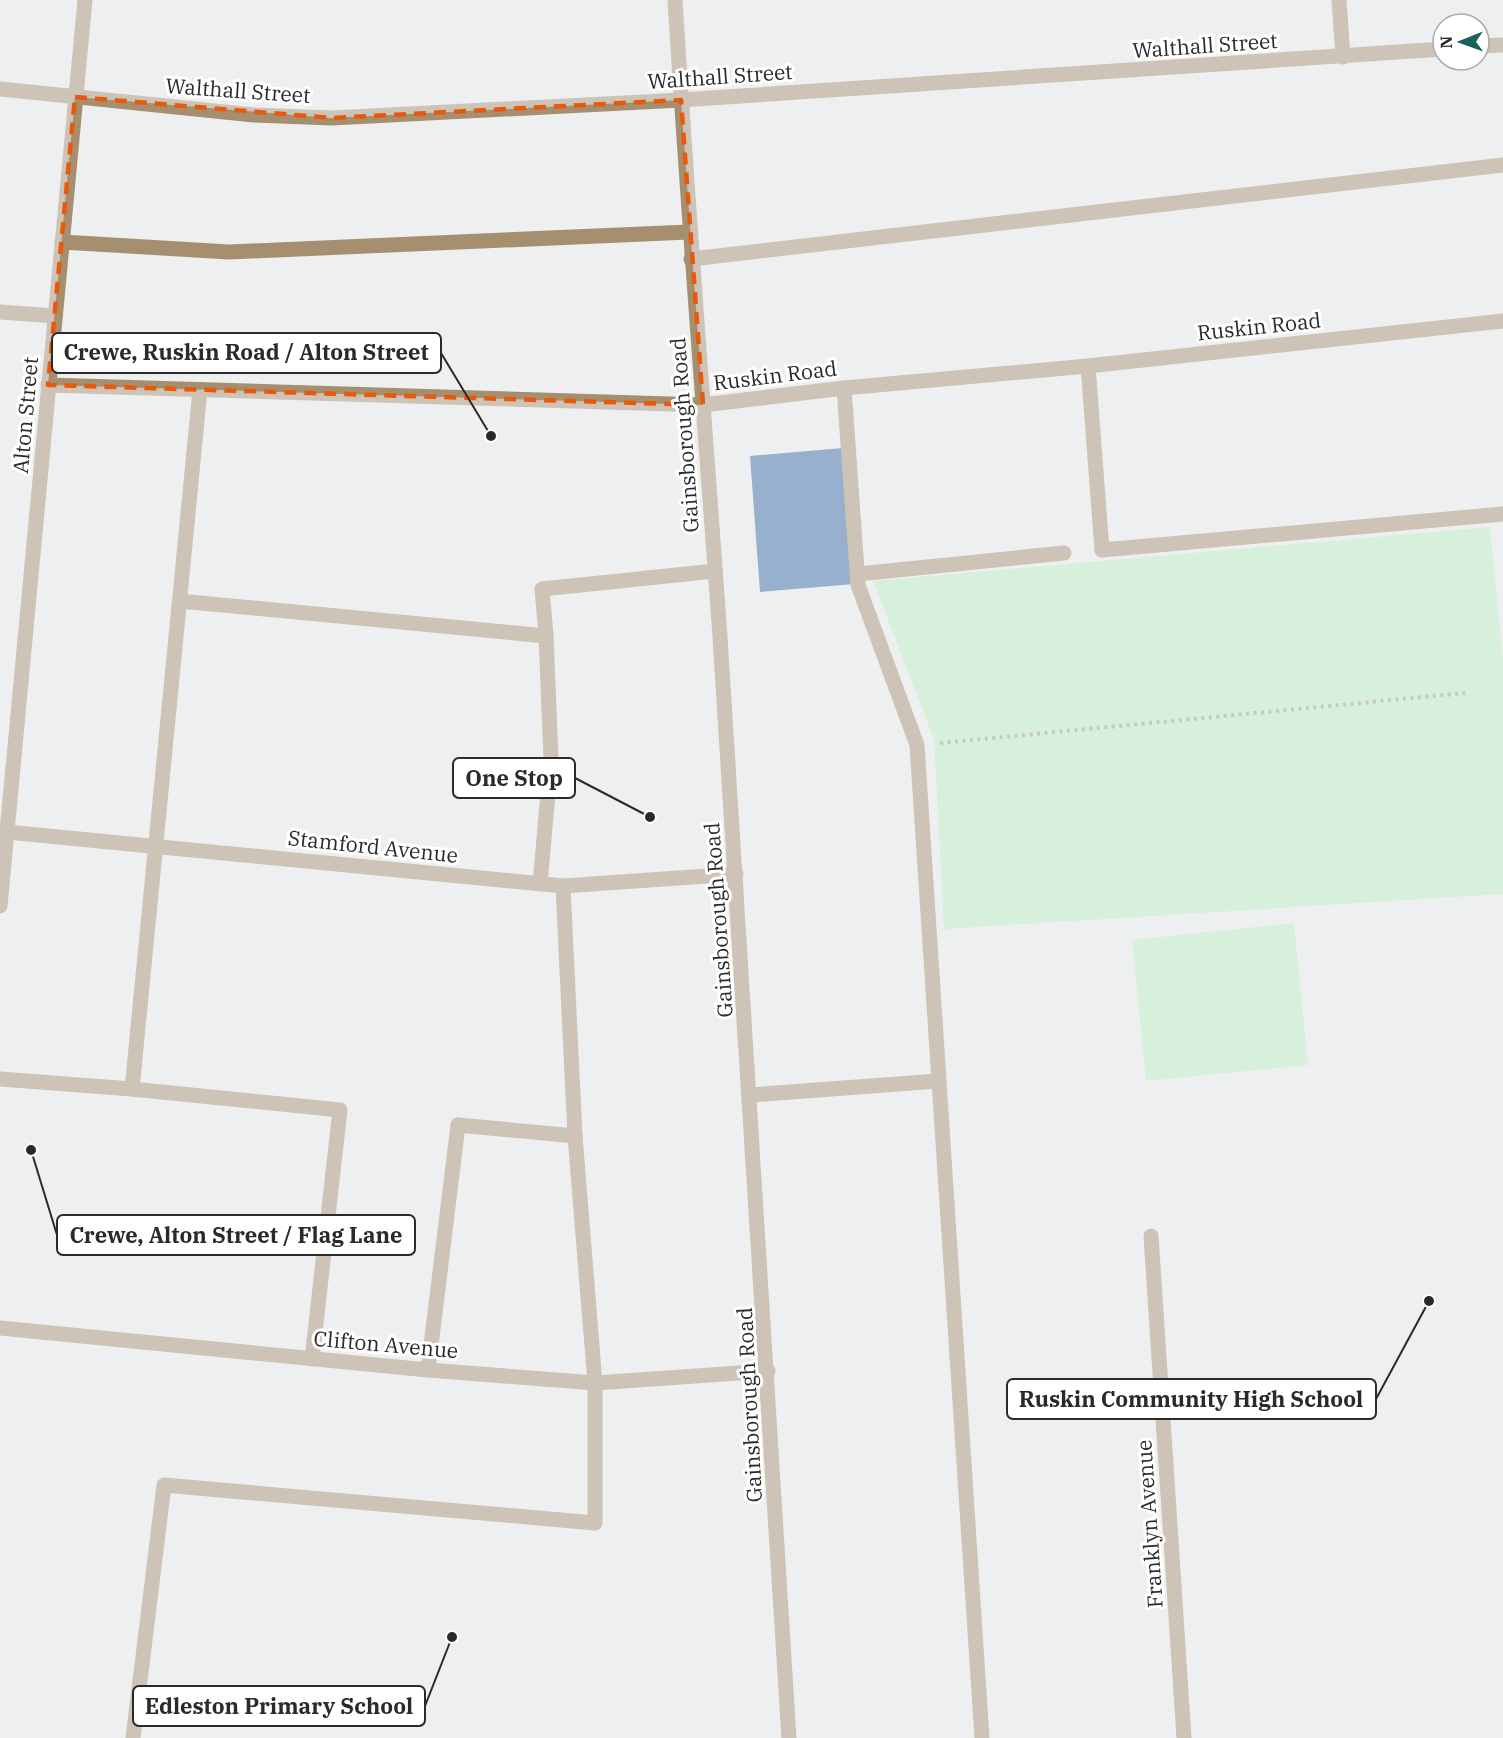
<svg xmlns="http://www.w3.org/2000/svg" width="1503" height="1738" viewBox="0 0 1503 1738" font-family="'IBM Plex Serif',serif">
<rect width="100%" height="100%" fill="#eeeff0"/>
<g fill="#b8f2c2">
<polygon points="1490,527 1503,659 1503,894 944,929 934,739 873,581"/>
<polygon points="1294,923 1308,1065 1146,1081 1132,940"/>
</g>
<polygon fill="#2c65a3" points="843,448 854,584 760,592 750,456"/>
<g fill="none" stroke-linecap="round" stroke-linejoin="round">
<polyline stroke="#979798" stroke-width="4" stroke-dasharray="3 4.5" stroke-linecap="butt" points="940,743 1465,693"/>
<g stroke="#a58f6f" stroke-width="15">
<polyline points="62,242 229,252 689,232"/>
<polyline points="691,259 1503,165"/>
<polyline points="0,312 55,316"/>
<polyline points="844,388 858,585 917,745 982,1738"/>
<polyline points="1102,550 1503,514"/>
<polyline points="858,574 1064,553"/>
<polyline points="180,601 546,636 551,759 540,884"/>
<polyline points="546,636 542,589 715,571"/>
<polyline points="0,1079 132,1089 340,1110 312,1359"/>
<polyline points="132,1089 200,390"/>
<polyline points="458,1125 575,1136"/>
<polyline points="133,1738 164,1485 595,1523 595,1383 575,1136 563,886"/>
</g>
<g stroke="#a58f6f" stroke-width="15">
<path d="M675 0C688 213 705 425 720 637 745 1004 768 1371 789 1738"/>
<polyline points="1339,0 1343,57"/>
<polyline points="1479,46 1503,45"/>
<polyline points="0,89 254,115 332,118 681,100 1443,49"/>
<polyline points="1088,366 1102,550"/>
<polyline points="48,385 703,405 844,388 1088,366 1503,321"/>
<polyline points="7,832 563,886 736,874"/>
<polyline points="0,906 85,0"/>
<polyline points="750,1095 938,1081"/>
<polyline points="1151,1236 1184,1738"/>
<polyline points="0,1328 428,1370 595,1383 768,1371"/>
<polyline points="428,1370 458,1125"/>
</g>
</g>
<path d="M0 0H1503V1738H0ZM75 97 332 118 681 100 703 405 48 385Z" fill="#eeeff0" fill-opacity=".55" fill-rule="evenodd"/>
<path fill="none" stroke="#e8590c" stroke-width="4.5" stroke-dasharray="12 8" stroke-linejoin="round" d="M75 97 332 118 681 100 703 405 48 385Z"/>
<g text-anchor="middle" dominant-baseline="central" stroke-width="6" stroke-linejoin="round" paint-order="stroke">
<g font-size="21" fill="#2a2a2b" stroke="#fff">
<text transform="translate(1205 45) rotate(-4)">Walthall Street</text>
<text transform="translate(720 76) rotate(-4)">Walthall Street</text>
<text transform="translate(238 90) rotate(4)">Walthall Street</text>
<text transform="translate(1259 326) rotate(-6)">Ruskin Road</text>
<text transform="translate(775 375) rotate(-7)">Ruskin Road</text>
<text transform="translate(25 415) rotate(-85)">Alton Street</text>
<text transform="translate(684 435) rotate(-94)">Gainsborough Road</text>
<text transform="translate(373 846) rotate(6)">Stamford Avenue</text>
<text transform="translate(718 920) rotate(-94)">Gainsborough Road</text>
<text transform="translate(386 1344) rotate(5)">Clifton Avenue</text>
<text transform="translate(749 1405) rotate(-93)">Gainsborough Road</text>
<text transform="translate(1149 1524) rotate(-94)">Franklyn Avenue</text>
</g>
</g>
<path fill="none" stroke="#2a2a2b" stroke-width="2" d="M491 436L441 353M650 817L575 778M31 1150L57 1235M1429 1301L1376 1399M452 1637L425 1706"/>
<g fill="#2a2a2b" stroke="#fff" stroke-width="2">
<circle cx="491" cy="436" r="6"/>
<circle cx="650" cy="817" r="6"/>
<circle cx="31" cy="1150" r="6"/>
<circle cx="1429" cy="1301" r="6"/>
<circle cx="452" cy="1637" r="6"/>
</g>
<g fill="#fff" stroke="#2a2a2b" stroke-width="2">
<rect x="52" y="333" width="389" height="40" rx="6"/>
<rect x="453" y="758" width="122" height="40" rx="6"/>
<rect x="57" y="1215" width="358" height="40" rx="6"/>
<rect x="1007" y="1379" width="369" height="40" rx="6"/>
<rect x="133" y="1686" width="292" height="40" rx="6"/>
</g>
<g font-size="22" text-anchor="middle" font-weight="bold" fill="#2a2a2b">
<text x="246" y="360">Crewe, Ruskin Road / Alton Street</text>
<text x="514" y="786">One Stop</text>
<text x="236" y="1243">Crewe, Alton Street / Flag Lane</text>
<text x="1191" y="1407">Ruskin Community High School</text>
<text x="279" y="1714">Edleston Primary School</text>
</g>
<g transform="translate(1461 42) rotate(269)"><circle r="28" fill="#ffffff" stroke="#aaaaaa" stroke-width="1.5"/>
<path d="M0-4.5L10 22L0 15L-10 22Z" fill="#18645d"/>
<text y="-9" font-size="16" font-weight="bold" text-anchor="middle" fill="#2a2a2b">N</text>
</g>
</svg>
